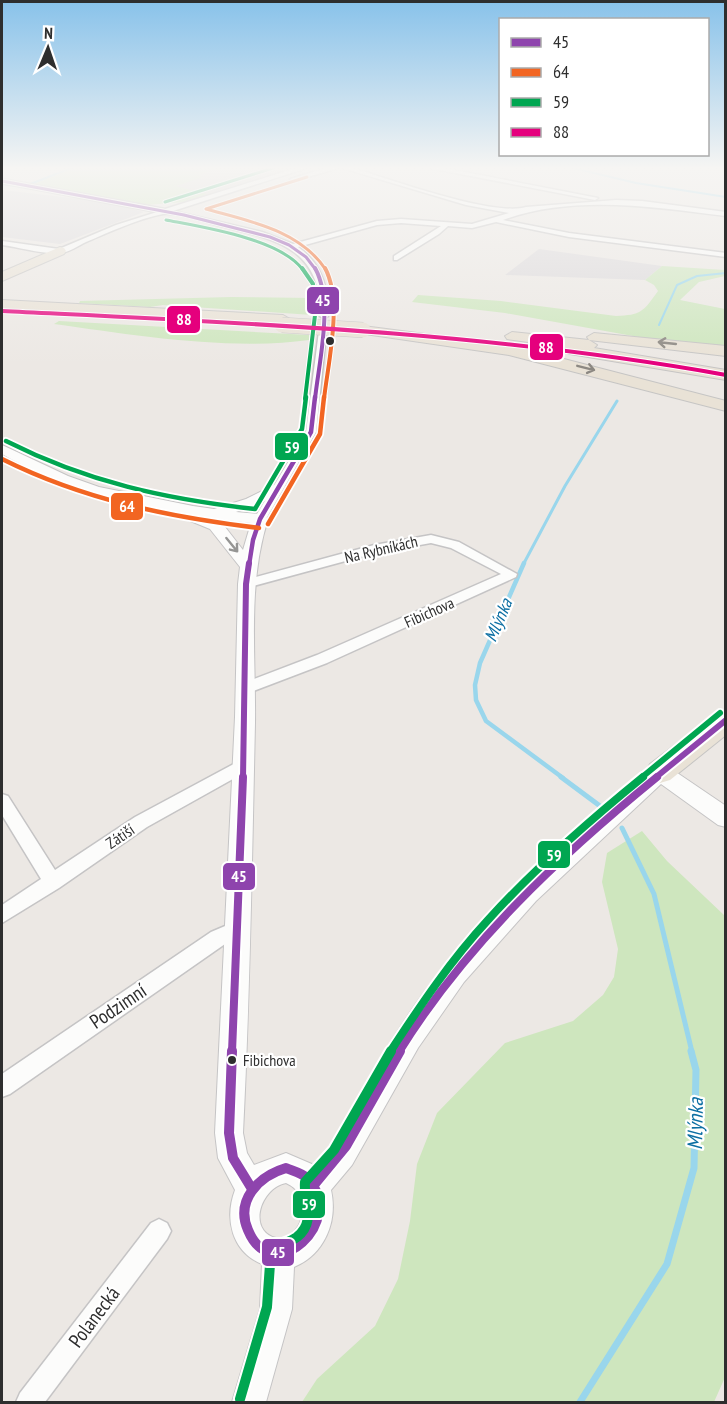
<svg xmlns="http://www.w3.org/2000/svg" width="727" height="1404" viewBox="0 0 727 1404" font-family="'PT Sans Narrow',sans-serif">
<rect width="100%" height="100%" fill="#ece8e4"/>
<g fill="#dcd9db">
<polygon points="2,190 106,202 144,212 60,244 2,237"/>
<polygon points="539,249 662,266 645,280 505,275"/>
</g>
<g fill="#cee6be">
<polygon points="74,168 296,168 185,202 146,205 42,188 34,184"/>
<path d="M662 266 725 270V276L699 282 680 300 725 309V347L644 338 505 313 412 302 418 295 501 301 616 316C641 315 643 312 658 291L654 285 645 280Z"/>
<polygon points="231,297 313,298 312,315 163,305 150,307 79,303 80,301"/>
<path d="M59 321 309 335V340C230 351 133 335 54 324Z"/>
<polygon points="642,831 667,861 725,916 726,1375 714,1402 302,1402 317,1379 375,1326 398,1279 410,1221 417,1164 437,1113 505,1043 573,1021 603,995 614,977 618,949 602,882 607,853"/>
</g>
<polygon fill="#dad6d2" points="218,168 283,168 289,170 210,195 176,186 203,177 198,175"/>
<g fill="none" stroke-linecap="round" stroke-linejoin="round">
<g stroke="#99d6ec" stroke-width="2">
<polyline points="573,168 636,183 726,197"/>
<polyline points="2,184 23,187 71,168"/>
<polyline points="659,325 677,285 697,276 726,273"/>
</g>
<polyline stroke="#99d6ec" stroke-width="3" points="523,565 565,486 617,401"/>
<polyline stroke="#99d6ec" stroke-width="4.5" points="524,563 480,663 475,685 476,700 486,721 563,778"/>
<g stroke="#99d6ec" stroke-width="5">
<polyline points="561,777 600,806"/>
<polyline points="622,828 654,894 692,1052"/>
</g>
<polyline stroke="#99d6ec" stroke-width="7" points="580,1402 667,1264 694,1168 696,1070 691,1051"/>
<defs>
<g id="minor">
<path d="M296 168H307L173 211 262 232 293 244 377 221 401 219 472 224 509 213 466 205 342 168H353C389 179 494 217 526 207L616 200 642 201 726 212V216C655 207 572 194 503 220L569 233 726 253V257L569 237 496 222 472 228 448 226 439 234 397 260H394V256L441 226 401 223 377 225 298 247C322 264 329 288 328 316L324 319 320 316C322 246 273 239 217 225 203 221 176 212 163 214 137 219 110 232 86 242 78 246 69 252 61 253 45 255 18 247 2 245V241L59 249 116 225 157 212 2 183V179L165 209Z"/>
<polygon points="327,168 339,168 293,181 290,179"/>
<polygon points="429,168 444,168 598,198 595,200"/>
<polygon points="319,331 326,333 316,432 266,519 264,522 256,522 254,519 306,432"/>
<polygon points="431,535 459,542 517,574 516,577 327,663 251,692 241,692 239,688 241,684 317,655 501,574 451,548 431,543 375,553 246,588 239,584 241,581 374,545"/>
<polygon points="243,759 249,760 251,765 249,770 147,827 59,888 2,923 2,905 41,879 2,815 2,794 8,796 55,870 135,817"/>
<polygon points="237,921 244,924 246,930 244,936 225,944 10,1094 2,1097 2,1074 211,932"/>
<polygon points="159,1219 167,1223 171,1231 167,1239 45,1402 16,1402 20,1393 151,1223"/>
</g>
<path id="tertiary" d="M2 445 68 476 99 487 193 506 214 509 246 499 278 483 285 487 263 502 236 512 260 514 268 519C247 585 256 655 255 723 252 859 250 996 243 1133L247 1153 254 1165 286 1153 314 1165 332 1145C366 1082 401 1019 446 964 506 890 581 828 653 766L660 764 667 766 726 806V827L718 825 661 784 536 901 464 982 418 1048 352 1165 331 1190C338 1221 325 1254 294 1267L292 1309 266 1402H232L260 1309 262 1264C232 1252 224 1219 235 1190L218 1158 215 1133 235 717 238 584 240 567 210 529 188 520 185 517 187 515C121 504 60 487 2 454ZM209 518 251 523 243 550 222 523ZM286 1183C318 1197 299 1244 276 1238 247 1231 260 1188 286 1183Z"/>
<g id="trunk">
<polygon points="60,247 64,248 66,251 64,254 2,281 2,272"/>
<polygon points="2,300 283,315 290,319 283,323 2,308"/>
<polygon points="363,326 510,345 726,401 726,411 509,355 358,333 356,330"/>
<polygon points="512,332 589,340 597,345 594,348 726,370 726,380 570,354 565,352 562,349 564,347 507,339 505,336"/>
<polygon points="594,333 726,346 726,356 589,340 587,337"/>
<polygon points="726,710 726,735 670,780 660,783 650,780 646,772 650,764 717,713"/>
</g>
</defs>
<use href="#minor" stroke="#c5c4c5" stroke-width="3"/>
<use href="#tertiary" stroke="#c5c4c5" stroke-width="2"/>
<use href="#trunk" stroke="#c6c5c4" stroke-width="2"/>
<use href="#minor" fill="#fcfcfb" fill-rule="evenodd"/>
<use href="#tertiary" fill="#fcfcfb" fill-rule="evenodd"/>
<use href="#trunk" fill="#e9e2d6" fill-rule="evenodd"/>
<defs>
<polyline id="trunk-bridge" points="282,325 363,330"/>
</defs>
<use href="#trunk-bridge" stroke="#c6c5c4" stroke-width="16" stroke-linecap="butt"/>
<use href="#trunk-bridge" stroke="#e9e2d6" stroke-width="15"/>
<defs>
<polyline id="bus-1-far5" points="2,181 184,215 270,237 289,245 306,257 316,270"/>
<path id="bus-1-far4" d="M315 268C334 302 319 361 315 399"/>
<polyline id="bus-1-far3" points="249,565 253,540 260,519 311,432 315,397"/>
<g id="bus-1-far2">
<polyline points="243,778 246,584 249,563"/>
<polyline points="655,778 726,720"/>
</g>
<g id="bus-1-far1">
<polyline points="232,1052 243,777"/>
<path d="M399 1052C465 945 560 856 657 777"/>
</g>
<g id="bus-1">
<polyline points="232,1051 229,1133 233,1158 252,1189"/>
<path d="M286 1168C293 1171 302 1173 307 1178 348 1220 273 1290 248 1230 235 1200 259 1176 286 1168Z"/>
<polyline points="313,1186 346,1146 400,1051"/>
</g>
<path id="bus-2-far2" d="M307 177 206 209C249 221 300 230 326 270"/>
<path id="bus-2-far1" d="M324 399C328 363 343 301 325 268"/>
<g id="bus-2">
<path d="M2 459C84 500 169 517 259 528"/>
<polyline points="268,524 320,434 324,397"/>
</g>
<g id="bus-3-far5">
<polyline points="165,202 273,168"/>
<path d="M166 220C202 227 281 239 303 270"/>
</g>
<polyline id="bus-3-far4" points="302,268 313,284 315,315 305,399"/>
<path id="bus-3-far3" d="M6 441C87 482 165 499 255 509L302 429 306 397"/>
<polyline id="bus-3-far2" points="641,778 720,713"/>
<path id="bus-3-far1" d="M390 1052C420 1006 451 960 488 920 535 868 589 821 643 777"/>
<path id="bus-3" d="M240 1399 267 1307 271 1250C279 1244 289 1243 297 1237 317 1221 303 1202 305 1182L334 1150 391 1051"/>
<path id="bus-4" d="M2 311C245 323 486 332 726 375"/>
</defs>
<use href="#bus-1-far5" stroke="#fff" stroke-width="5"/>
<use href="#bus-1-far4" stroke="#fff" stroke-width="6"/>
<use href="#bus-1-far3" stroke="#fff" stroke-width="8"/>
<use href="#bus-1-far2" stroke="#fff" stroke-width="10"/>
<use href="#bus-1-far1" stroke="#fff" stroke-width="12"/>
<use href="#bus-1" stroke="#fff" stroke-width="14"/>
<use href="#bus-2-far2" stroke="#fff" stroke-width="5"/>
<use href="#bus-2-far1" stroke="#fff" stroke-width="6"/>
<use href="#bus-2" stroke="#fff" stroke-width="8"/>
<use href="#bus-3-far5" stroke="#fff" stroke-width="5"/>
<use href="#bus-3-far4" stroke="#fff" stroke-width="6"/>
<use href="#bus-3-far3" stroke="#fff" stroke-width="8"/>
<use href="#bus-3-far2" stroke="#fff" stroke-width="10"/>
<use href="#bus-3-far1" stroke="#fff" stroke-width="12"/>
<use href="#bus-3" stroke="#fff" stroke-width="14"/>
<use href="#bus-4" stroke="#fff" stroke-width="6"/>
<use href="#bus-1-far5" stroke="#8e44ad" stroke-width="3"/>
<use href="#bus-1-far4" stroke="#8e44ad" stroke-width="4"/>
<use href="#bus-1-far3" stroke="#8e44ad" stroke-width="4.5"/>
<use href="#bus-1-far2" stroke="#8e44ad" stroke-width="6"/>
<use href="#bus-1-far1" stroke="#8e44ad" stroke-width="8"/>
<use href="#bus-1" stroke="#8e44ad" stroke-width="10"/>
<use href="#bus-2-far2" stroke="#f26522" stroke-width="3"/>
<use href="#bus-2-far1" stroke="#f26522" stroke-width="4"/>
<use href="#bus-2" stroke="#f26522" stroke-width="4.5"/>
<use href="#bus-3-far5" stroke="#00a651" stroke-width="3"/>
<use href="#bus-3-far4" stroke="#00a651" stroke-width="4"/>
<use href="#bus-3-far3" stroke="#00a651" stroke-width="4.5"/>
<use href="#bus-3-far2" stroke="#00a651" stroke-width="6"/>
<use href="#bus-3-far1" stroke="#00a651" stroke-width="8"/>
<use href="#bus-3" stroke="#00a651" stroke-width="10"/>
<use href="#bus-4" stroke="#e5007d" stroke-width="4"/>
</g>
<defs><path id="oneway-shaft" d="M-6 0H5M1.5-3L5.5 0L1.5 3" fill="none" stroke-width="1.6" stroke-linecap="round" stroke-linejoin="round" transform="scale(1.5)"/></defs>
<g stroke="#8c8882">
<use href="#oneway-shaft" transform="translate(667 343) rotate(-174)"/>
<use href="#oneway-shaft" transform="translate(586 368) rotate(14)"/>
</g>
<use stroke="#959594" href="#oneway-shaft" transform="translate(232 545) rotate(51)"/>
<linearGradient id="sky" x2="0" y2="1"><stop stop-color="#88c2ea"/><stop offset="0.46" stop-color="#f6f5f3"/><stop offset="1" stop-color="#f6f5f3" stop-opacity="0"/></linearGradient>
<rect width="727" height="365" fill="url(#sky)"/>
<g fill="#2e2e2e" stroke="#fff" stroke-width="2">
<circle cx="330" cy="341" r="5"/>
<circle cx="232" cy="1060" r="5"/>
</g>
<g text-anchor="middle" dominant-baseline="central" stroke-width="4.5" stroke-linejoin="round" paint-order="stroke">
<g font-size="16" fill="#2e2e2e" stroke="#fff">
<text transform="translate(381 549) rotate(-13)">Na Rybníkách</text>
<text transform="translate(429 612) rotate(-24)">Fibichova</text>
<text transform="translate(120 836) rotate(-34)">Zátiší</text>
</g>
<g font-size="16" fill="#2e2e2e" stroke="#fff" text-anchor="start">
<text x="243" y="1060">Fibichova</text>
</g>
<g font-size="18" font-style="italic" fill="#0d6fa3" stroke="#fff">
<text transform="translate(498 620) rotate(-67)">Mlýnka</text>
</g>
<g font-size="20" fill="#2e2e2e" stroke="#fff">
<text transform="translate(118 1006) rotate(-34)">Podzimní</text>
<text transform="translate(94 1317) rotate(-53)">Polanecká</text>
</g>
<g font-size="21" font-style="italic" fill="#0d6fa3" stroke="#fff">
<text transform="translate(695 1124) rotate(-89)">Mlýnka</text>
</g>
</g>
<g stroke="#fff" stroke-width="2">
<rect x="306" y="286" width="34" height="29" rx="6" fill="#8e44ad"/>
<rect x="166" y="305" width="35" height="29" rx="6" fill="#e5007d"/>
<rect x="529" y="333" width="35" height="28" rx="6" fill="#e5007d"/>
<rect x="274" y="432" width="35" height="29" rx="6" fill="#00a651"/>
<rect x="110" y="492" width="34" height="29" rx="6" fill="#f26522"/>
<rect x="537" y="840" width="34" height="29" rx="6" fill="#00a651"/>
<rect x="222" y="862" width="34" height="29" rx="6" fill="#8e44ad"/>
<rect x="292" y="1190" width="34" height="29" rx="6" fill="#00a651"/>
<rect x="261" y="1238" width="34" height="29" rx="6" fill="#8e44ad"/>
</g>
<g font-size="16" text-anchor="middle" font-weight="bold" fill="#fff">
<text x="323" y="306">45</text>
<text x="184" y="325">88</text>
<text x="546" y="353">88</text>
<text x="292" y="453">59</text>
<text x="127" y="512">64</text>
<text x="554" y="861">59</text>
<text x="239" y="882">45</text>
<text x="309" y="1210">59</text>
<text x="278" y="1258">45</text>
</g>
<rect width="727" height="1404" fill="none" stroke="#2e2e2e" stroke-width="6"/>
<rect x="499" y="18" width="210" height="138" fill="#ffffff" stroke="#ababab" stroke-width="1.5"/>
<rect x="511" y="38" width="30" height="9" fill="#8e44ad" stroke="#ababab" stroke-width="1.5"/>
<text x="553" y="48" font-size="18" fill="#2e2e2e">45</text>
<rect x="511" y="68" width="30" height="9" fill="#f26522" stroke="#ababab" stroke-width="1.5"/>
<text x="553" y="78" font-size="18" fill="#2e2e2e">64</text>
<rect x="511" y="98" width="30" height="9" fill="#00a651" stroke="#ababab" stroke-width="1.5"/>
<text x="553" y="108" font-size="18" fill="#2e2e2e">59</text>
<rect x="511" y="128" width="30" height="9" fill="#e5007d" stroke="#ababab" stroke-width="1.5"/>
<text x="553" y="138" font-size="18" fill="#2e2e2e">88</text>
<g transform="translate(48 48) rotate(2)" stroke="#ffffff" stroke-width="4.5" paint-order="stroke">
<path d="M0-4.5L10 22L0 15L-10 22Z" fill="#2e2e2e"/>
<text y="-9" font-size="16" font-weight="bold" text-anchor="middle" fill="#2e2e2e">N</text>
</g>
</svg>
